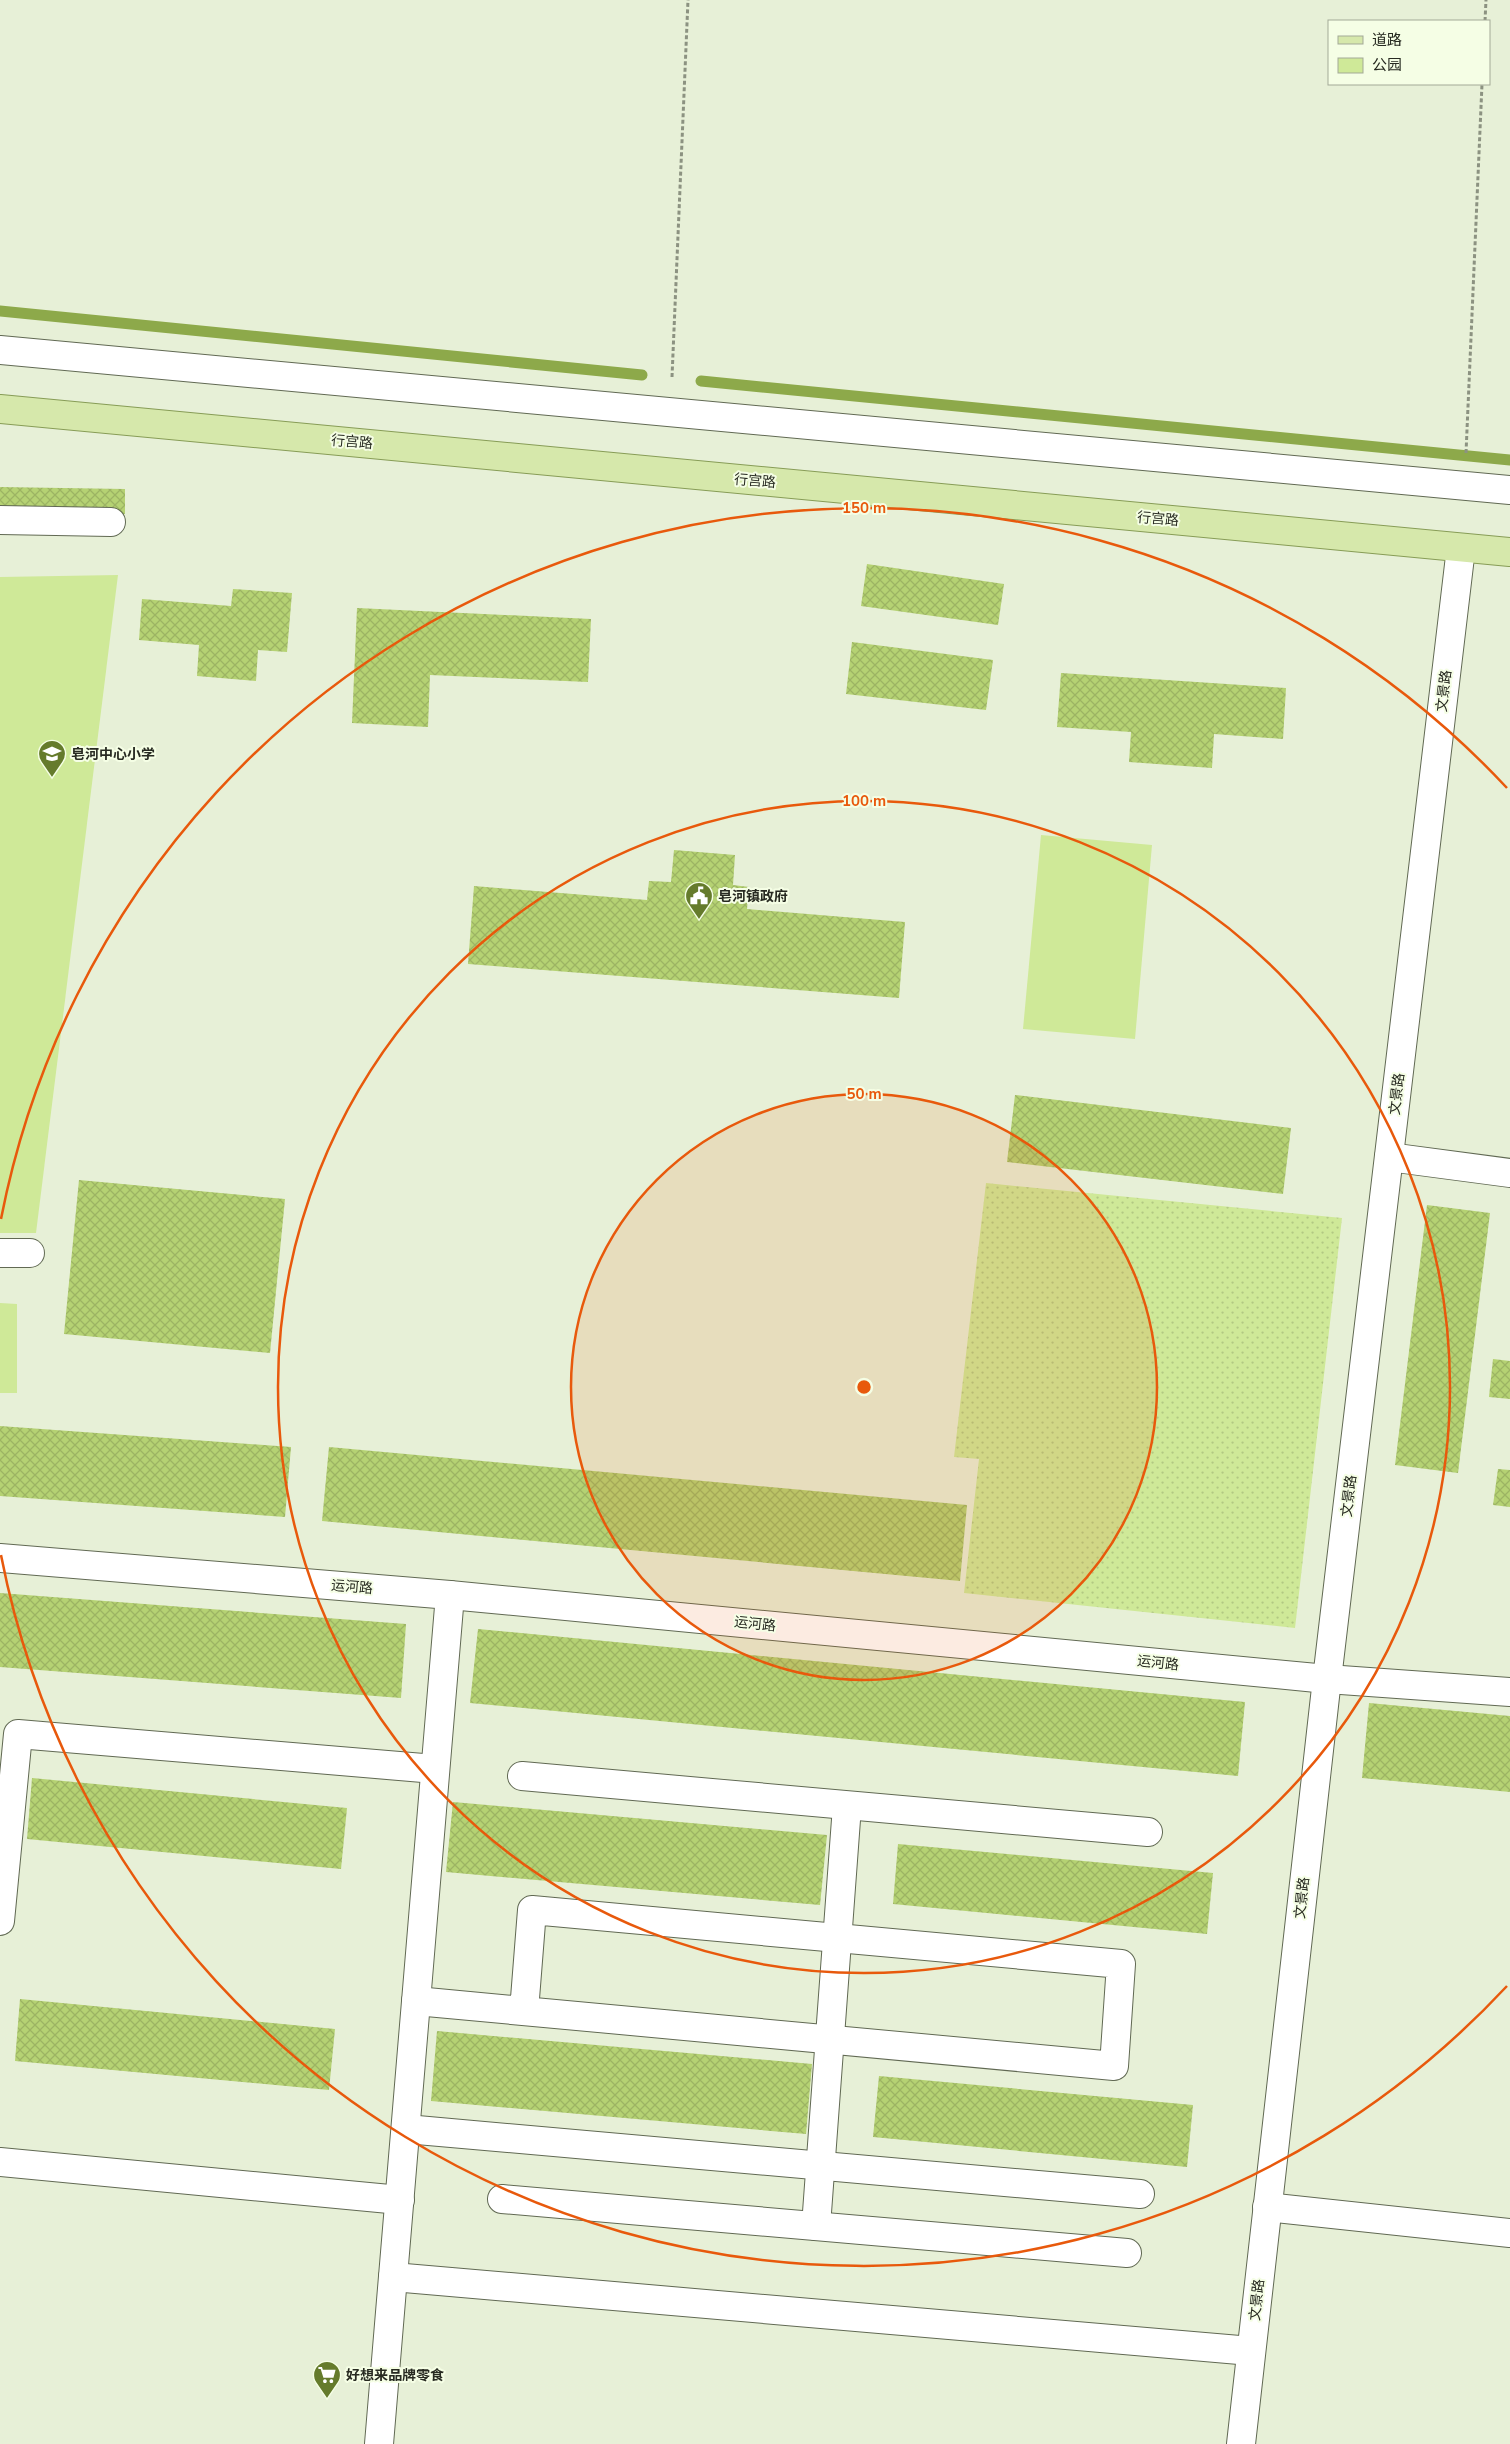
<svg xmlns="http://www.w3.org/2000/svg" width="1510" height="2444" viewBox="0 0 1510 2444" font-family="'Nunito Sans','Noto Sans SC',sans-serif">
<defs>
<pattern id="garden-dots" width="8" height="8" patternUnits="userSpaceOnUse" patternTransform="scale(1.25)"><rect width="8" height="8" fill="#cfe998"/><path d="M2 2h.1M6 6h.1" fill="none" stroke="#b2c883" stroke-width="1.8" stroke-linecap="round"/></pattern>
<pattern id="building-cross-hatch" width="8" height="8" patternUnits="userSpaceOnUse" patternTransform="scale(1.25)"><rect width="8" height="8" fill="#b5d273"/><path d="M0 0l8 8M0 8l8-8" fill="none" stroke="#9cb463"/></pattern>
</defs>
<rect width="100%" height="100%" fill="#e7f0d7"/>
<g fill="#cfe998">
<polygon points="118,575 36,1233 0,1233 0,577"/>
<polygon points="1041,835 1152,845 1135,1039 1023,1029"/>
<polygon points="0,1303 17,1304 17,1393 0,1393"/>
</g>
<polygon fill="url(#garden-dots)" points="986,1183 1342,1218 1295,1628 964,1593 979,1459 954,1457"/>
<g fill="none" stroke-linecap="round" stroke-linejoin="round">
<g stroke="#8da94a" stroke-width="11">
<polyline points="0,311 642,375"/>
<polyline points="701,381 1510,460"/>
</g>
</g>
<g fill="url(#building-cross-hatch)">
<polygon points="0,487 125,489 125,514 0,513"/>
<polygon points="867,564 1004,584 998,625 861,606"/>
<polygon points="233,589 292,593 287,652 258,650 256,681 197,676 199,645 139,640 142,599 231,606"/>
<polygon points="357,608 591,619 588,682 430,675 428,727 352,723"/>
<polygon points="852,642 993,660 986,710 846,694"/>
<polygon points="1061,673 1286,688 1283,739 1214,734 1212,768 1129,762 1131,732 1057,727"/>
<polygon points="674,850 735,855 733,885 749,887 747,909 905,922 899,998 468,964 474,886 647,900 649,881 671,882"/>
<polygon points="1015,1095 1291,1128 1283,1194 1007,1162"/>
<polygon points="79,1180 285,1199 270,1353 64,1334"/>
<polygon points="1427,1205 1490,1213 1458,1473 1395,1465"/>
<polygon points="1493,1359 1510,1361 1510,1399 1489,1397"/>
<polygon points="0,1426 291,1447 285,1517 0,1496"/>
<polygon points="329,1447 967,1505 960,1581 322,1521"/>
<polygon points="1498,1469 1510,1470 1510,1507 1493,1505"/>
<polygon points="0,1593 406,1624 401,1698 0,1667"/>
<polygon points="478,1629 1245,1702 1238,1776 470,1703"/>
<polygon points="1369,1703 1510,1716 1510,1792 1362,1778"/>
<polygon points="32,1778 347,1808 341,1869 27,1839"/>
<polygon points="453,1802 827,1835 820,1905 446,1872"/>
<polygon points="898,1844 1213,1873 1207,1934 893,1904"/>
<polygon points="20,1999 335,2029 329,2090 15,2061"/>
<polygon points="437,2031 812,2064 806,2134 431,2101"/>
<polygon points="879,2076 1193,2105 1187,2167 873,2137"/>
</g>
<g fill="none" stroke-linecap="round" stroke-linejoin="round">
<defs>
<g id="minor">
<polyline points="0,350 1510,490"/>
<polyline points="0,520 111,522"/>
<polyline points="1389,1157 1510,1173"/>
<polyline points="0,1253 30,1253"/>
<polyline points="0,1558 450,1595 1327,1679 1510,1692"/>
<polyline points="522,1776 1148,1832"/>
<polyline points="0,1921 18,1734 435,1769"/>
<path d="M416 2001C648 2023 881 2044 1114 2066L1121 1964 532 1910 524 2011"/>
<polyline points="406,2129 1140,2194"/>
<polyline points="0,2162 400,2200"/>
<polyline points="502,2199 1127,2253"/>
<polyline points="1267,2207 1510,2233"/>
<polyline points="816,2226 847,1806"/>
<polyline points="393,2277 1251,2351"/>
<polyline points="379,2444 450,1595"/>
<polyline points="1241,2444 1327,1679 1461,548"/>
</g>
<polyline id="major" points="0,409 1510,552"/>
</defs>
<use href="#minor" stroke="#616953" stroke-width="30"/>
<use href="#major" stroke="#879c56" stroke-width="30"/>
<g stroke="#8c9281" stroke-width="3" stroke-dasharray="4 2.5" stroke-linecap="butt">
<polyline points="1485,21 1486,0"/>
<polyline points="672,377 688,0"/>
<polyline points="1466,453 1482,84"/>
</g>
<use href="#minor" stroke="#fff" stroke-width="28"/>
<use href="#major" stroke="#d6e8ab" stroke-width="28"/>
</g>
<circle cx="864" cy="1387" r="293" fill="#e8590c" fill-opacity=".12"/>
<g fill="none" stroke="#e8590c" stroke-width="2.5">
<circle cx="864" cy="1387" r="293"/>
<circle cx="864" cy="1387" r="586"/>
<path d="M1507 1986A879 879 0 0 1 1 1555M1 1219A879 879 0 0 1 1507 788"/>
</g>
<defs>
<symbol id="school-pin" viewBox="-11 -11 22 30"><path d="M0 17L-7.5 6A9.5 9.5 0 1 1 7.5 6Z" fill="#657b2c" stroke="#f5fee5"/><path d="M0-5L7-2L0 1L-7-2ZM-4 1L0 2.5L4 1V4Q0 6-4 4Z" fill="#fff"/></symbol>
<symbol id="civic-pin" viewBox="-11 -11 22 30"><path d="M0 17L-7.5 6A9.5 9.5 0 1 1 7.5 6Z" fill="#657b2c" stroke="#f5fee5"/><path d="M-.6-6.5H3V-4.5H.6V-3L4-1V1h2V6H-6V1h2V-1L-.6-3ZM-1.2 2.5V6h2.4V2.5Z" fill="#fff"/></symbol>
<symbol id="supermarket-pin" viewBox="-11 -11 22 30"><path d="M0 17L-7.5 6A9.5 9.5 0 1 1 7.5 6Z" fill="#657b2c" stroke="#f5fee5"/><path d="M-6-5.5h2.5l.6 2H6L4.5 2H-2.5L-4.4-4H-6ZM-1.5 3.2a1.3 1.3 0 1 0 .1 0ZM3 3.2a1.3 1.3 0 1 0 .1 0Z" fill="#fff"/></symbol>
</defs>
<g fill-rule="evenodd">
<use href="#school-pin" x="36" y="738" width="32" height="43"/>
<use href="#civic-pin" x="683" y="880" width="32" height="43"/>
<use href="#supermarket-pin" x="311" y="2359" width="32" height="43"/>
</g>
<g text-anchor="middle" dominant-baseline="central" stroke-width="4" stroke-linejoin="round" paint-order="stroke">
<g font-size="14" fill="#272a21" stroke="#f5fee5">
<text transform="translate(352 442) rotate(5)">行宫路</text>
<text transform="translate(755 481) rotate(5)">行宫路</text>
<text transform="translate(1158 519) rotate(5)">行宫路</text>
<text transform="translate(1444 691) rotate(-83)">文景路</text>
<text transform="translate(1397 1094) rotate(-83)">文景路</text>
<text transform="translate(1349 1496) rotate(-83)">文景路</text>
<text transform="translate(352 1587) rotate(5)">运河路</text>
<text transform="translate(755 1624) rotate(6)">运河路</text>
<text transform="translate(1158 1663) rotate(6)">运河路</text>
<text transform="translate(1302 1898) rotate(-84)">文景路</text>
<text transform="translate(1257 2300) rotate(-84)">文景路</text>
</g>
<g font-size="14" font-weight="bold" fill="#272a21" stroke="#f5fee5" text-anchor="start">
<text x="71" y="754">皂河中心小学</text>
<text x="718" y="896">皂河镇政府</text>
<text x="346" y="2375">好想来品牌零食</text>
</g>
</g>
<circle cx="864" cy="1387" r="8" fill="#e8590c" stroke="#f5fee5" stroke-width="2.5"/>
<g font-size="15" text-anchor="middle" font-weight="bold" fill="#e8590c" stroke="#f5fee5" stroke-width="4" stroke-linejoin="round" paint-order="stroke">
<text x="864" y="513">150 m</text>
<text x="864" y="806">100 m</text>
<text x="864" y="1099">50 m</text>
</g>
<rect x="1328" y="20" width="162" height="65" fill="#f5fee5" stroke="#a3a997"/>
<rect x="1338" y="36" width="25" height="8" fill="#d6e8ab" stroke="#a3a997"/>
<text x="1372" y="45" font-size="15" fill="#272a21">道路</text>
<rect x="1338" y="58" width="25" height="15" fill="#cfe998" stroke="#a3a997"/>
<text x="1372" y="70" font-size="15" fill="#272a21">公园</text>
</svg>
